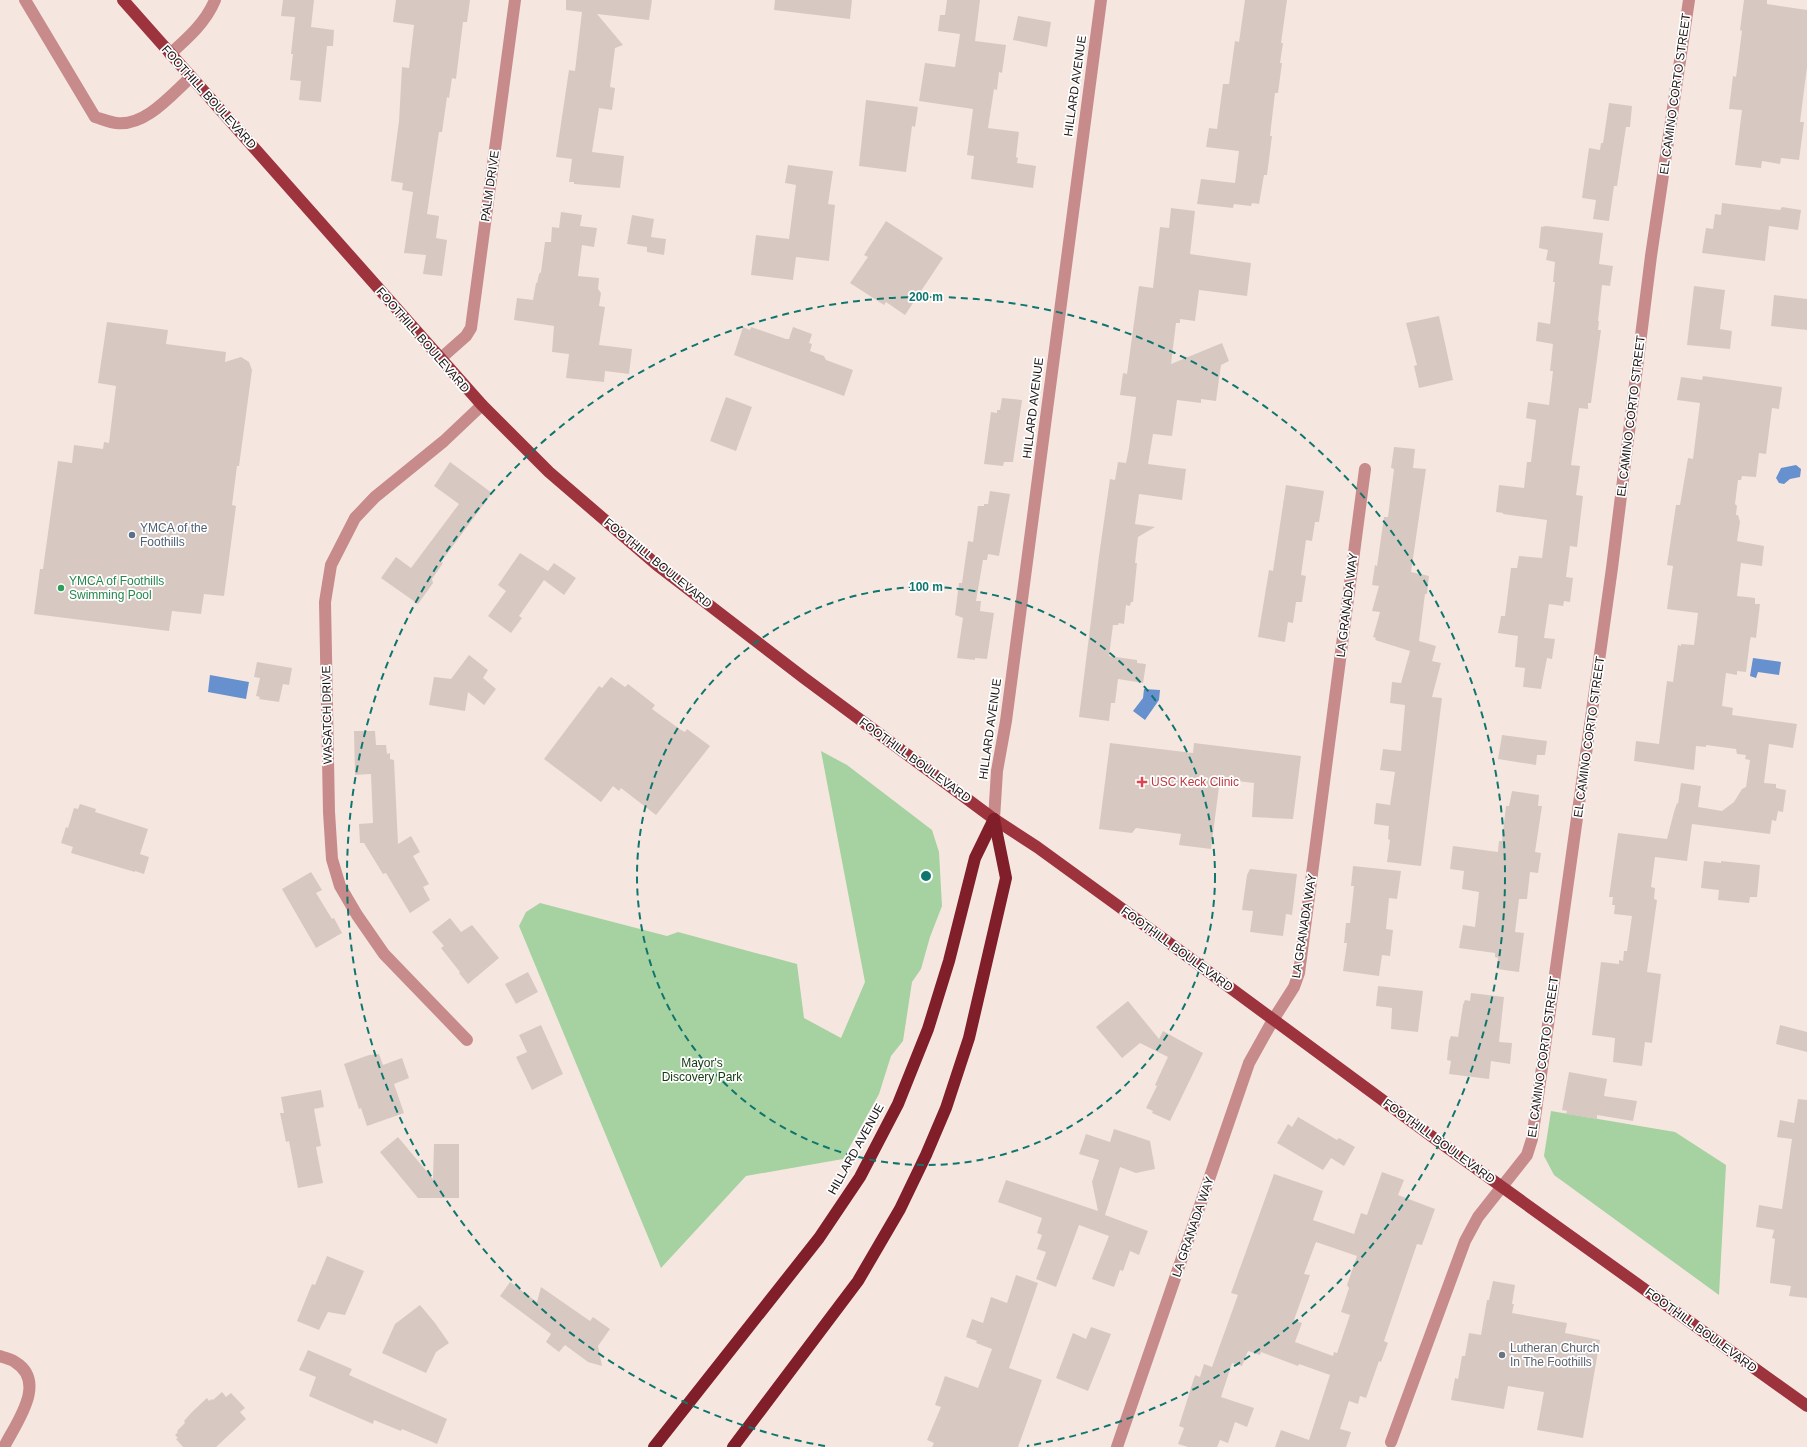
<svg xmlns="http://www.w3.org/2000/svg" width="1807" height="1447" viewBox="0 0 1807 1447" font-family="Helvetica,sans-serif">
<rect width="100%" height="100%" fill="#f5e7e0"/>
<g fill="#a5d2a0">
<polygon points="821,751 847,765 932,830 939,852 942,906 930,937 921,969 912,982 903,1041 891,1056 879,1094 843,1159 746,1176 661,1268 519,926 526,912 540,903 667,936 678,932 797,964 804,1018 841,1038 865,982"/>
<polygon points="1551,1111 1675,1132 1726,1165 1719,1295 1554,1175 1544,1156"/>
</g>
<g fill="#6690ce">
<polygon points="1796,465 1801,469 1800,477 1790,479 1784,484 1779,483 1776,478 1781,468"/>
<polygon points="1753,658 1781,662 1779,675 1758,672 1756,678 1750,676"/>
<polygon points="210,675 249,682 246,699 208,692"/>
<polygon points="1144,689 1160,690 1159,700 1145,720 1133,711 1143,698"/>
</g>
<g fill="#d7c9c2" fill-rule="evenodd">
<polygon points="283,0 314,0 311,27 334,30 333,46 327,46 321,102 299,100 301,81 290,80 293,54 291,54 295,17 281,16"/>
<polygon points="396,0 470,0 467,22 463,22 456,79 452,78 449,98 447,97 442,132 439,132 427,214 439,216 436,238 447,240 442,276 423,274 426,255 404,253 413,192 402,190 403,183 391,181 399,121 402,67 409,68 414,25 393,22"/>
<polygon points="566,0 652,0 649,20 597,14 623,45 615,48 610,87 615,88 612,110 599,108 592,152 624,156 620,188 574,184 574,182 569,182 572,159 556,157 569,70 575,71 582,12 566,10"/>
<polygon points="775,0 852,0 850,19 774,10"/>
<polygon points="947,0 980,0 975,41 1006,45 1002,73 999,72 997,90 994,89 988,128 1019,132 1016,157 1018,158 1017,163 1036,166 1033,188 971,179 974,156 967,155 973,109 919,101 925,63 955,67 960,34 938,31 940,15 945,15"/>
<polygon points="1245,0 1287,0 1281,43 1283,43 1280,63 1282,63 1278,93 1275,93 1270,136 1272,136 1267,175 1264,175 1259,204 1252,203 1251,206 1234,204 1233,208 1197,204 1201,179 1235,183 1239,151 1206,147 1209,128 1217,129 1223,84 1229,84 1235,41 1239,42"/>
<polygon points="1744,0 1767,0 1767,4 1807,10 1807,67 1800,122 1804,122 1799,160 1781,158 1780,164 1762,161 1761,168 1735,165 1742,110 1729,109 1733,76 1736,77 1742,31 1740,30"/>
<polygon points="1018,16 1051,22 1047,47 1013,40"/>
<polygon points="866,100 918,107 915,127 912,126 906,172 859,166"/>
<polygon points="1609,103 1632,106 1630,127 1626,127 1617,186 1614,186 1609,221 1593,219 1596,200 1582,198 1589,148 1600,150 1601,143 1603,143"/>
<polygon points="788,165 833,171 828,204 835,205 829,261 796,257 793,280 751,275 756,235 789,239 796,185 785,183"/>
<polygon points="1722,203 1780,210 1782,207 1801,210 1798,230 1769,226 1765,261 1702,253 1706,228 1713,229 1715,214 1721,215"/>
<polygon points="1171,208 1195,211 1190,254 1251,263 1247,296 1199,290 1195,321 1180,319 1180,323 1176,323 1171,364 1222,343 1229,361 1221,365 1216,401 1201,399 1201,403 1177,400 1172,436 1153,434 1148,464 1186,469 1182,500 1139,494 1135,524 1155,527 1138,537 1135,563 1137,563 1133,602 1131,602 1130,606 1126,605 1124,624 1119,623 1118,625 1113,625 1109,656 1137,660 1137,663 1146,664 1143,683 1118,679 1115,703 1111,703 1109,721 1079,717 1099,556 1110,479 1115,480 1118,462 1126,463 1129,448 1136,397 1120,395 1123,373 1127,374 1139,286 1153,288 1160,227 1169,228"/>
<polygon points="561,212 582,215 580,226 597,228 594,247 582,245 578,276 599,278 598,289 601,293 599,306 605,307 599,345 632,349 629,374 605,371 604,382 566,378 569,354 552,352 554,326 514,320 517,298 533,300 536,283 537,283 539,274 541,272 545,242 551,242 552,227 559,228"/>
<polygon points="632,215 654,219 651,237 666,239 664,255 647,252 647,247 627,244"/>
<polygon points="886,221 943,258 905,315 886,302 884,305 850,283 868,257 864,255"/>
<polygon points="1546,226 1603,233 1599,264 1613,266 1610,286 1602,285 1598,321 1599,321 1598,330 1601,330 1591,403 1588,403 1588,409 1579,408 1571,465 1580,466 1576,495 1583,496 1577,547 1570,546 1566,577 1573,578 1570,602 1564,601 1563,606 1549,604 1544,638 1555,639 1552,659 1547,658 1541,689 1523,687 1525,668 1515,667 1518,636 1498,633 1501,616 1505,616 1511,568 1517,568 1519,556 1542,558 1547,520 1503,514 1503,513 1496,512 1499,485 1524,488 1527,462 1531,462 1536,420 1526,418 1528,402 1549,405 1553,371 1550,371 1553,344 1536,341 1538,322 1550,324 1555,282 1553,282 1555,262 1546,260 1548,250 1539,248 1541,227"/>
<polygon points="1694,286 1725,290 1720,329 1732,331 1730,349 1687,345"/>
<polygon points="1774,295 1807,299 1807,330 1771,326"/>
<polygon points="1439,316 1453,380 1419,388 1414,366 1417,365 1406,323"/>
<polygon points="107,322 168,330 166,344 226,352 225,362 241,357 249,362 252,370 239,466 237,466 232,505 236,506 224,596 204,594 201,614 172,611 169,631 34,614 40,569 43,569 58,461 72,463 74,445 103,449 104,442 109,443 116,386 98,383"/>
<polygon points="743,327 750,330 751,327 786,339 789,339 793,327 812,334 809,343 812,344 810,351 824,356 826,360 853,370 844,396 734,355"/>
<polygon points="1703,376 1782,387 1779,409 1772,408 1766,454 1759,453 1756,477 1742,476 1741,480 1738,480 1735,504 1737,506 1736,515 1738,515 1740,522 1737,541 1764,546 1762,566 1741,563 1737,596 1755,598 1755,604 1760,604 1756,638 1751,637 1750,640 1746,672 1737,671 1737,675 1726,673 1722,706 1733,708 1732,715 1797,724 1793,748 1769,744 1764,783 1776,784 1776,788 1786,790 1783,812 1778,811 1776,821 1772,820 1770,834 1692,824 1687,861 1655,857 1651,887 1655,888 1654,899 1657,900 1647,972 1661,974 1652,1043 1645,1042 1642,1066 1613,1062 1615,1038 1592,1035 1601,962 1619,964 1619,960 1623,961 1624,951 1627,951 1632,916 1614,914 1615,905 1612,905 1613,897 1609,897 1618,833 1667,839 1674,812 1677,803 1678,804 1681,783 1701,786 1698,807 1722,811 1734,802 1742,789 1746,787 1750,760 1745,759 1746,755 1737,754 1736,749 1706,745 1706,747 1696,746 1694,770 1634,761 1636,741 1659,744 1667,681 1673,682 1678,645 1681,646 1681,644 1694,645 1698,613 1667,609 1673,566 1667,565 1676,505 1680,505 1688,458 1693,459 1700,403 1677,400 1681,377 1702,380"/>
<polygon points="726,397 752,407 736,451 710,441"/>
<polygon points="1002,398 1022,400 1013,462 1004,462 1003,466 984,464 991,412 997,413 997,410 1000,410"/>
<polygon points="1394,447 1415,449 1413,468 1426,469 1411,572 1429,576 1427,594 1425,594 1419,641 1436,646 1432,661 1441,663 1432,697 1442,698 1421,866 1387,862 1390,840 1388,839 1389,826 1374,824 1376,803 1390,805 1395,772 1380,770 1381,764 1383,749 1401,751 1405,705 1390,703 1392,682 1401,683 1410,651 1375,640 1376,638 1373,637 1380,612 1372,611 1379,586 1372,585 1375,565 1377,566 1384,517 1388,517 1394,469 1391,468"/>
<polygon points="450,462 492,493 441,562 443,563 432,579 433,583 418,604 381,578 396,557 411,568 459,504 434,486"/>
<polygon points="1286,485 1324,491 1319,522 1315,522 1312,541 1306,540 1301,575 1306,576 1302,602 1296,602 1293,623 1288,622 1285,642 1258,637 1269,570 1273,571"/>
<polygon points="990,491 1010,494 999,556 988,554 987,560 983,560 976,601 981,601 980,611 994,613 987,659 975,658 975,660 957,658 963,618 955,615 959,583 962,583 968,541 973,542 978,506 984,506 984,504 988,504"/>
<polygon points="520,553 548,571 554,563 576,578 564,595 544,580 519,616 522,618 511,633 488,616 506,591 498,585"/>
<polygon points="469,655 488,670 483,678 496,689 484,705 468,692 465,711 429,705 434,677 451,679"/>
<polygon points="257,662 292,668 289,685 283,684 279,702 259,699 260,697 256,696 260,678 254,677"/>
<polygon points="611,677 625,687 628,684 655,705 652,709 681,730 685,732 687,729 710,746 656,815 621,788 619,791 613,786 601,802 544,759 599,686 602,688"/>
<polygon points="354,731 375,731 376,745 386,745 387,754 390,753 390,759 394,760 398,844 411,836 420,852 413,856 429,884 423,887 430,900 410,913 386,873 383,874 364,843 360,843 359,824 373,823 371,774 355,775"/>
<polygon points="1502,735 1547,741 1545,755 1537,755 1536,765 1498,759"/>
<polygon points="1110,743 1193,753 1194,743 1301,756 1293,819 1252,817 1254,783 1220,779 1211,849 1179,845 1181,834 1136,828 1132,833 1099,829"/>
<polygon points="1512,791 1539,795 1538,806 1542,806 1535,852 1541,853 1538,873 1530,872 1527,899 1519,899 1515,932 1524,933 1519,972 1497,969 1498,958 1495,957 1495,953 1459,948 1463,925 1475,927 1479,892 1462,889 1464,871 1450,869 1453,846 1498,852 1499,841 1502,841 1506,806 1509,806"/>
<polygon points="80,804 96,809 95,812 148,829 140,854 149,857 144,874 135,871 135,872 71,853 73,847 61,843 66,827 68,828 74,808 78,809"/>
<polygon points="1704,861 1721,863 1721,861 1760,865 1757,897 1750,897 1749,903 1718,900 1719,890 1701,888"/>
<polygon points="1353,866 1401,871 1397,899 1389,898 1386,929 1393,930 1390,956 1382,955 1379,976 1343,971 1347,943 1344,943 1346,923 1350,923 1354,886 1351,886"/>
<polygon points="1250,869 1297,874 1292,915 1286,914 1283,936 1250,932 1253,911 1242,910 1247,875"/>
<polygon points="311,872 322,890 316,893 332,919 334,918 342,933 316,948 282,889"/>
<polygon points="450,918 461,932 472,925 499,958 468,984 459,973 460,972 441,948 444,946 432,932"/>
<polygon points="528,972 538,992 516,1004 505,984"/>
<polygon points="1378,986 1423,991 1418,1032 1391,1029 1392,1008 1376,1006"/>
<polygon points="1471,993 1504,997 1499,1042 1512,1043 1510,1064 1491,1061 1489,1079 1449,1074 1451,1061 1447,1060 1449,1041 1451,1036 1458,1037 1463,1005 1465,1000 1470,1001"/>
<polygon points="1128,1001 1159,1039 1163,1031 1203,1053 1170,1121 1152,1113 1153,1111 1146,1108 1157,1086 1155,1085 1168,1057 1140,1043 1122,1058 1096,1027"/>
<polygon points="541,1025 563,1074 532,1090 516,1057 527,1052 519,1035"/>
<polygon points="1780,1025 1807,1032 1807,1052 1776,1044"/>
<polygon points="379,1054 383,1065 402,1058 409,1078 394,1084 404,1113 367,1126 361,1108 359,1109 344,1064 369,1055"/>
<polygon points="1569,1072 1607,1079 1604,1096 1637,1101 1633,1121 1597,1115 1597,1119 1566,1114 1567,1111 1562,1110"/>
<polygon points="321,1090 324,1107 314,1109 321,1146 316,1147 323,1183 298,1188 289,1141 286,1142 280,1113 284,1113 281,1097"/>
<polygon points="1798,1099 1807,1100 1807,1298 1789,1296 1791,1286 1770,1283 1775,1239 1772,1238 1774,1230 1756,1227 1759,1205 1782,1209 1792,1139 1777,1137 1780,1120 1794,1123"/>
<polygon points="1298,1117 1337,1140 1339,1138 1355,1147 1344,1166 1331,1158 1323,1170 1277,1143 1288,1124 1292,1127"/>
<polygon points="1114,1129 1150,1141 1155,1169 1136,1173 1120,1167 1105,1215 1148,1231 1139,1255 1130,1251 1123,1271 1120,1270 1114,1287 1092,1279 1109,1236 1079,1225 1056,1287 1036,1279 1046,1252 1037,1249 1042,1235 1037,1233 1042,1218 998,1202 1006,1180 1098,1211 1092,1182 1099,1160 1079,1154 1086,1134 1110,1142"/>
<polygon points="398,1137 433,1179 434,1144 459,1144 459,1198 418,1198 380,1152"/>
<path d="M1382 1172 1404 1180 1398 1195 1435 1209 1422 1245 1417 1244 1384 1341 1388 1343 1381 1362 1379 1361 1366 1398 1360 1396 1358 1404 1349 1401 1340 1429 1351 1432 1346 1447H1275L1281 1430 1309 1440 1330 1375 1299 1364 1298 1366 1261 1352 1260 1355 1248 1351 1242 1366 1232 1363 1221 1397 1254 1408 1247 1427 1235 1422 1228 1443 1220 1440 1217 1447H1188L1178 1444 1184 1428 1179 1426 1195 1375 1200 1377 1204 1364 1212 1367 1238 1295 1231 1293 1274 1174 1323 1191 1313 1220 1354 1234 1361 1213 1367 1215ZM1316 1242 1357 1256 1347 1285 1349 1288 1341 1312 1350 1315 1337 1353 1334 1352 1333 1356 1295 1342 1302 1323 1294 1320 1310 1275 1304 1274Z"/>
<polygon points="327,1256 364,1271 345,1315 328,1312 319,1330 297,1321 312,1284 315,1285"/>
<polygon points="1016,1275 1038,1283 1009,1368 1042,1380 1018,1447 932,1447 934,1443 927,1440 941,1407 935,1405 945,1376 978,1388 992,1349 976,1343 977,1341 966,1337 972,1319 983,1323 991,1297 1007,1303"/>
<polygon points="1493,1281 1515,1285 1512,1304 1514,1304 1512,1313 1567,1323 1565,1333 1600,1340 1583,1438 1537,1430 1544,1392 1508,1386 1504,1409 1451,1400 1455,1378 1458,1379 1462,1356 1465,1356 1469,1333 1481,1335 1487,1300 1489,1300"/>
<polygon points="510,1282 537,1302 541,1287 590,1321 593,1317 610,1329 598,1346 602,1366 588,1362 565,1345 559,1352 546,1342 551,1334 500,1296"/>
<polygon points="420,1305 435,1323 449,1343 436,1352 426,1373 382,1353 395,1324"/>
<polygon points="1091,1327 1111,1334 1088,1391 1056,1378 1073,1333 1086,1339"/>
<polygon points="308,1350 352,1369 349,1375 447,1419 437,1444 402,1429 401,1431 374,1420 373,1424 309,1396 316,1377 299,1370"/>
<polygon points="222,1392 226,1397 231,1393 245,1408 240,1412 246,1419 216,1447 183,1447 176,1439 178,1438 175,1435 178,1432 177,1431 185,1423 184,1421 192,1412 207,1398 209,1401 212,1399 213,1400"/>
</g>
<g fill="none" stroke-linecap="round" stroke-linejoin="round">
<g stroke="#c78b8b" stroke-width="12">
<path d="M25 0 95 117C102 119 109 122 116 123 145 127 171 95 191 77"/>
<path d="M170 54C188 38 206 22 215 0"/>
<polyline points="440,359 466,336 471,328 515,0"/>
<polyline points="994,819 997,771 1006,721 1101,0"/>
<polyline points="467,1040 384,954 357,915 340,886 332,859 329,812 325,602 331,565 355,518 375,497 444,441 482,405"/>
<path d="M0 1356C5 1358 11 1359 15 1362 48 1382 16 1423 4 1447"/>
<polyline points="1391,1442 1465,1241 1478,1217 1527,1155 1532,1139 1612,568 1651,256 1689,0"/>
<polyline points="1117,1447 1249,1063 1273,1020 1294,987 1299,973 1365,469"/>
</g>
<polyline stroke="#9d343d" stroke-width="12" points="123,0 482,405 549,472 657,565 804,678 994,819 1037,847 1183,953 1438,1141 1807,1406"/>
<g stroke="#801e2a" stroke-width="12">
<polyline points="654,1447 819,1238 860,1177 898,1104 928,1029 949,961 975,858 994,819"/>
<polyline points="733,1447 858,1281 900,1209 926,1155 946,1108 969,1038 1006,878 994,819"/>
</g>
</g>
<g fill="none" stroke="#0f766e" stroke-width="2" stroke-dasharray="7 5">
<circle cx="926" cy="876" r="289"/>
<path d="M825 1446A579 579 0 1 1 1027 1446"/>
</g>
<circle fill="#5c6f8a" stroke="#fff" stroke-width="1.5" cx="132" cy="535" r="4"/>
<circle fill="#2e9e5b" stroke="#fff" stroke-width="1.5" cx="61" cy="588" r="4"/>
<path fill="#e0444e" stroke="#fff" stroke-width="1.5" d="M1140 776h4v4h4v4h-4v4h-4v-4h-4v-4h4z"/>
<circle fill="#6b7280" stroke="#fff" stroke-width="1.5" cx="1502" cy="1355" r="4"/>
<g text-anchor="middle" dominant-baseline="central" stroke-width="3.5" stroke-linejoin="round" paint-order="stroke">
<g font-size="12" fill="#1b1614" stroke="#fff">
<text transform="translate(1075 86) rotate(-82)">HILLARD AVENUE</text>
<text transform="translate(1675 94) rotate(-82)">EL CAMINO CORTO STREET</text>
<text transform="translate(209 97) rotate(48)">FOOTHILL BOULEVARD</text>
<text transform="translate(490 186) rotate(-82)">PALM DRIVE</text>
<text transform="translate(423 340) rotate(49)">FOOTHILL BOULEVARD</text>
<text transform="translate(1033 408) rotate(-83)">HILLARD AVENUE</text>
<text transform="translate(1631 416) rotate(-83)">EL CAMINO CORTO STREET</text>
<text transform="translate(658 563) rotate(39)">FOOTHILL BOULEVARD</text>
<text transform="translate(1347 605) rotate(-83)">LA GRANADA WAY</text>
<text transform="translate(327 715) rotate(-91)">WASATCH DRIVE</text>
<text transform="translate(990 729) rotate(-82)">HILLARD AVENUE</text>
<text transform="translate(1589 737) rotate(-82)">EL CAMINO CORTO STREET</text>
<text transform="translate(915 760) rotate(36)">FOOTHILL BOULEVARD</text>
<text transform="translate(1304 926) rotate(-81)">LA GRANADA WAY</text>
<text transform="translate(1177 949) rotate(36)">FOOTHILL BOULEVARD</text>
<text transform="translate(1543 1057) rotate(-82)">EL CAMINO CORTO STREET</text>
<text transform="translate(1439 1141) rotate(36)">FOOTHILL BOULEVARD</text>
<text transform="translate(856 1149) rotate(-61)">HILLARD AVENUE</text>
<text transform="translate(1193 1227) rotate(-71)">LA GRANADA WAY</text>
<text transform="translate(1701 1330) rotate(36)">FOOTHILL BOULEVARD</text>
</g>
<g font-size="12" fill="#4e5e75" stroke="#fff" text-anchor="start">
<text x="140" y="528">YMCA of the<tspan x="140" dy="14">Foothills</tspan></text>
</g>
<g font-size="12" fill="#27864d" stroke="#fff" text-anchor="start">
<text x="69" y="581">YMCA of Foothills<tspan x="69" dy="14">Swimming Pool</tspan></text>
</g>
<g font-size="12" fill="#be3a42" stroke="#fff" text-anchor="start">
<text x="1151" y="782">USC Keck Clinic</text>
</g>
<g font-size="12" fill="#11380e" stroke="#fff">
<text x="702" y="1063">Mayor's<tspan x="702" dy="14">Discovery Park</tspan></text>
</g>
<g font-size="12" fill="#5b616d" stroke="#fff" text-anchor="start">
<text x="1510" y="1348">Lutheran Church<tspan x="1510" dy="14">In The Foothills</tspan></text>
</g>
</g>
<circle cx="926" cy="876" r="6" fill="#0f766e" stroke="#fff" stroke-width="2"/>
<g font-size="12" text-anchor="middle" font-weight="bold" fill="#0f766e" stroke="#fff" stroke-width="3.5" stroke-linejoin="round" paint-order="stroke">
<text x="926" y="301">200 m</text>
<text x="926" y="591">100 m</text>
</g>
</svg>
